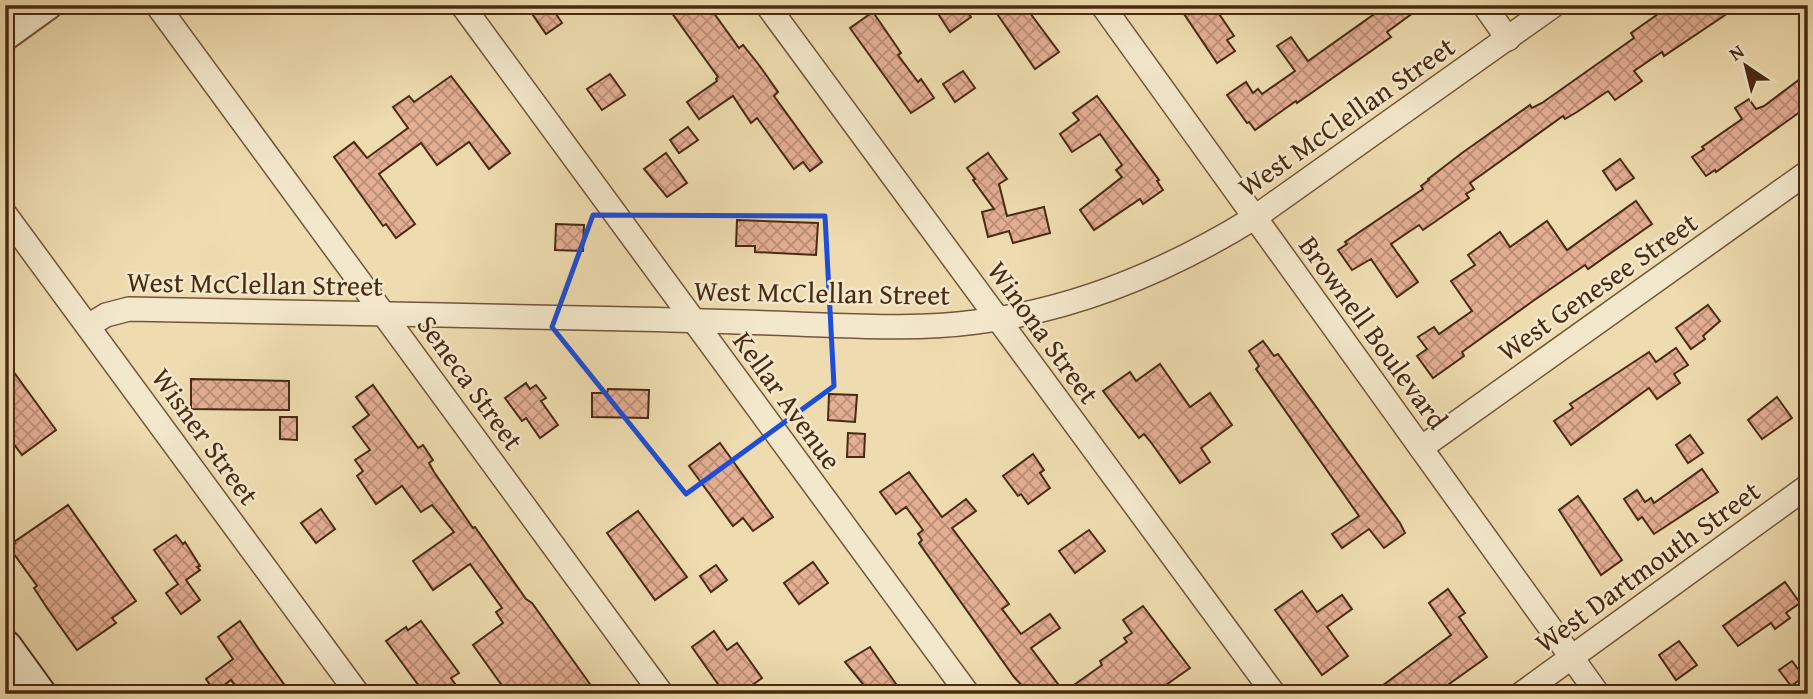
<svg xmlns="http://www.w3.org/2000/svg" width="1813" height="699" viewBox="0 0 1813 699" font-family="'Gentium Book Plus',serif">
<defs>
<pattern id="building-cross-hatch" width="8" height="8" patternUnits="userSpaceOnUse" patternTransform="scale(1.75)"><rect width="8" height="8" fill="#e4ae93"/><path d="M0 0l8 8M0 8l8-8" fill="none" stroke="#bb8e77"/></pattern>
</defs>
<rect width="100%" height="100%" fill="#eedcb0"/>
<filter id="stains"><feTurbulence type="fractalNoise" baseFrequency=".00286" numOctaves="4"/><feColorMatrix values="0 0 0 0 .2 0 0 0 0 .09 0 0 0 0 .02 0 0 0 .5 -.17"/></filter>
<radialGradient id="worn" r=".72"><stop offset=".6" stop-color="#630" stop-opacity="0"/><stop offset="1" stop-color="#630" stop-opacity=".3"/></radialGradient>
<g fill="url(#building-cross-hatch)" stroke="#492a11" stroke-width="2">
<polygon points="526,5 550,5 562,23 546,34"/>
<polygon points="666,5 708,5 739,48 743,45 759,65 778,92 774,96 822,162 810,171 803,162 794,169 757,118 751,123 733,96 699,119 687,102 717,81 716,79 718,77"/>
<polygon points="946,5 963,5 971,17 950,32 937,12"/>
<polygon points="991,5 1024,5 1059,52 1035,69"/>
<polygon points="1178,5 1213,5 1234,36 1227,40 1235,51 1217,63"/>
<polygon points="1387,5 1424,5 1387,32 1391,37 1297,103 1296,101 1255,130 1249,122 1247,123 1227,95 1246,82 1253,93 1258,89 1262,94 1295,71 1277,46 1291,37 1308,61"/>
<polygon points="1671,5 1740,5 1664,56 1662,52 1634,71 1642,81 1615,100 1608,91 1577,112 1565,119 1563,116 1470,183 1474,189 1466,194 1469,198 1423,230 1419,225 1391,244 1418,282 1397,297 1371,259 1352,270 1338,250 1347,244 1345,242 1423,189 1421,186 1429,180 1428,179 1462,153 1530,105 1532,108 1542,103 1634,38 1631,33"/>
<polygon points="873,12 901,53 898,55 918,82 921,79 934,98 911,113 850,28"/>
<polygon points="963,71 975,88 955,102 943,84"/>
<polygon points="1808,73 1808,114 1804,109 1716,172 1715,170 1706,176 1692,157 1704,149 1702,147 1742,119 1735,108 1749,99 1756,109 1764,106"/>
<polygon points="610,74 625,95 602,110 587,89"/>
<polygon points="451,76 510,153 489,169 469,142 437,165 421,143 379,174 415,224 396,238 386,224 383,226 334,157 354,142 367,158 408,128 393,107 409,96 414,102"/>
<polygon points="1097,96 1159,180 1157,181 1163,190 1143,204 1140,199 1094,230 1080,210 1122,177 1116,170 1122,165 1100,134 1072,152 1060,134 1079,120 1073,113"/>
<polygon points="688,127 698,140 679,153 670,140"/>
<polygon points="666,153 687,183 667,197 644,169"/>
<polygon points="988,153 1007,179 999,184 1007,216 1044,207 1050,233 1013,243 1009,231 988,237 982,212 994,209 973,180 975,179 967,168"/>
<polygon points="1620,159 1634,178 1616,190 1603,171"/>
<polygon points="1636,201 1652,224 1588,269 1585,265 1533,301 1462,352 1464,356 1433,378 1417,356 1427,349 1418,337 1434,327 1439,334 1472,311 1451,281 1475,265 1468,255 1500,232 1510,247 1547,221 1567,250"/>
<polygon points="737,220 818,223 816,255 755,252 755,246 736,246"/>
<polygon points="556,224 584,225 583,251 555,250"/>
<polygon points="1708,305 1720,321 1703,336 1705,339 1691,349 1676,328"/>
<polygon points="1263,341 1274,356 1278,354 1400,523 1405,533 1384,548 1369,529 1342,548 1332,534 1359,516 1256,369 1259,366 1249,351"/>
<polygon points="1676,348 1688,365 1674,374 1680,383 1657,399 1649,388 1571,445 1554,421 1573,408 1570,404 1649,352 1656,362"/>
<polygon points="5,360 56,430 22,455 5,432"/>
<polygon points="1160,364 1190,407 1210,393 1232,425 1201,448 1210,462 1180,483 1150,441 1144,434 1139,438 1103,391 1130,372 1136,381"/>
<polygon points="191,379 289,381 289,410 191,409"/>
<polygon points="526,383 530,389 536,385 546,398 541,401 558,425 540,438 526,418 522,421 505,398"/>
<polygon points="373,385 418,448 423,445 433,460 429,463 434,472 473,528 475,527 526,599 532,603 597,694 508,694 473,645 503,623 496,612 502,608 470,564 433,590 413,561 454,532 432,505 421,512 402,486 376,504 357,476 363,471 355,460 370,450 353,427 369,415 356,397"/>
<polygon points="608,389 649,390 648,418 592,417 592,393 607,393"/>
<polygon points="829,394 857,395 855,422 828,420"/>
<polygon points="1777,397 1792,418 1762,439 1748,420"/>
<polygon points="280,417 297,417 297,440 280,439"/>
<polygon points="848,433 865,434 864,457 847,457"/>
<polygon points="1690,435 1703,453 1688,463 1676,445"/>
<polygon points="720,443 773,517 753,531 743,518 733,526 689,466"/>
<polygon points="1033,454 1044,470 1040,473 1050,488 1028,504 1021,494 1018,496 1003,476"/>
<polygon points="1702,469 1718,492 1654,534 1642,517 1638,520 1624,499 1637,490 1645,502 1651,498 1654,503"/>
<polygon points="909,472 942,517 966,499 976,511 952,528 1009,604 1002,609 1021,634 1050,614 1060,628 1031,648 1064,692 1102,665 1100,661 1127,642 1124,638 1132,633 1123,620 1143,606 1190,668 1153,694 1030,694 1014,677 919,543 922,540 918,534 923,530 906,507 896,514 880,492"/>
<polygon points="1578,496 1622,560 1601,575 1559,510"/>
<polygon points="68,505 136,601 112,618 116,623 77,650 47,608 34,588 37,586 9,547 15,543 14,542"/>
<polygon points="321,509 335,529 316,543 301,523"/>
<polygon points="638,511 687,577 655,600 607,533"/>
<polygon points="1089,530 1105,551 1075,573 1059,551"/>
<polygon points="176,535 183,544 185,542 200,566 197,567 200,570 186,580 200,600 181,614 166,593 178,584 154,550"/>
<polygon points="813,562 828,583 799,604 784,583"/>
<polygon points="716,565 727,580 711,592 700,576"/>
<polygon points="1785,582 1800,603 1786,613 1790,618 1775,629 1771,623 1738,646 1723,626"/>
<polygon points="1448,589 1465,613 1459,617 1487,657 1435,694 1371,694 1451,635 1429,603"/>
<polygon points="1302,591 1317,612 1342,595 1352,609 1327,627 1348,656 1322,675 1275,610"/>
<polygon points="240,621 258,648 291,694 241,694 231,680 215,692 206,679 233,659 218,637"/>
<polygon points="421,621 459,673 451,678 462,694 425,694 386,641 406,627 408,630"/>
<polygon points="714,631 727,650 737,643 762,678 740,694 725,694 692,647"/>
<polygon points="1679,641 1697,665 1676,680 1659,655"/>
<polygon points="870,647 903,694 871,694 845,662"/>
<polygon points="1792,661 1804,677 1791,686 1779,670"/>
</g>
<g fill="none" stroke-linecap="round" stroke-linejoin="round">
<defs>
<g id="minor">
<polyline points="157,5 662,694"/>
<polyline points="462,5 968,694"/>
<polyline points="767,5 1274,694"/>
<polyline points="1102,5 1598,694"/>
<polyline points="1484,5 1508,39"/>
<polyline points="5,214 358,694"/>
<path d="M88 326 106 315 129 309C296 311 463 316 630 319 686 320 742 322 797 324 857 326 916 330 976 322 1076 310 1168 271 1254 218L1554 5"/>
<polyline points="1421,448 1808,172"/>
<polyline points="1521,694 1808,486"/>
</g>
<polyline id="tertiary" points="5,36 48,5"/>
<polyline id="secondary" points="5,647 39,694"/>
</defs>
<use href="#minor" stroke="#725639" stroke-width="26"/>
<use href="#tertiary" stroke="#725639" stroke-width="32"/>
<use href="#secondary" stroke="#492a11" stroke-width="37"/>
<use href="#minor" stroke="#f4e8cc" stroke-width="23"/>
<use href="#tertiary" stroke="#f4e8cc" stroke-width="28"/>
<use href="#secondary" stroke="#f4e8cc" stroke-width="33"/>
</g>
<path fill="none" stroke="#1d4ed8" stroke-width="5" stroke-linejoin="round" d="M593 215 825 216 834 386 686 494 552 327Z"/>
<g text-anchor="middle" dominant-baseline="central" stroke-width="5" stroke-linejoin="round" paint-order="stroke">
<g font-size="28" fill="#492a11" stroke="#f4e8cc">
<text transform="translate(1346 116) rotate(-35)">West McClellan Street</text>
<text transform="translate(255 283) rotate(1)">West McClellan Street</text>
<text transform="translate(1597 286) rotate(-35)">West Genesee Street</text>
<text transform="translate(822 292) rotate(1)">West McClellan Street</text>
<text transform="translate(1044 332) rotate(54)">Winona Street</text>
<text transform="translate(1374 332) rotate(54)">Brownell Boulevard</text>
<text transform="translate(471 382) rotate(54)">Seneca Street</text>
<text transform="translate(788 400) rotate(54)">Kellar Avenue</text>
<text transform="translate(206 436) rotate(54)">Wisner Street</text>
<text transform="translate(1647 566) rotate(-36)">West Dartmouth Street</text>
</g>
</g>
<rect width="1813" height="699" fill="none" stroke="#eedcb0" stroke-width="28"/>
<rect x="7" y="7" width="1799" height="685" fill="none" stroke="#492a11" stroke-width="3.5"/>
<rect x="14" y="14" width="1785" height="671" fill="none" stroke="#492a11" stroke-width="2"/>
<g transform="translate(1746 66) rotate(325)" stroke="#f4e8cc" stroke-width="5" paint-order="stroke">
<path d="M0-5L12 26L0 18L-12 26Z" fill="#492a11"/>
<text y="-10" font-size="19" font-weight="bold" text-anchor="middle" fill="#492a11">N</text>
</g>
<rect width="100%" height="100%" filter="url(#stains)"/>
<rect width="100%" height="100%" fill="url(#worn)"/>
</svg>
